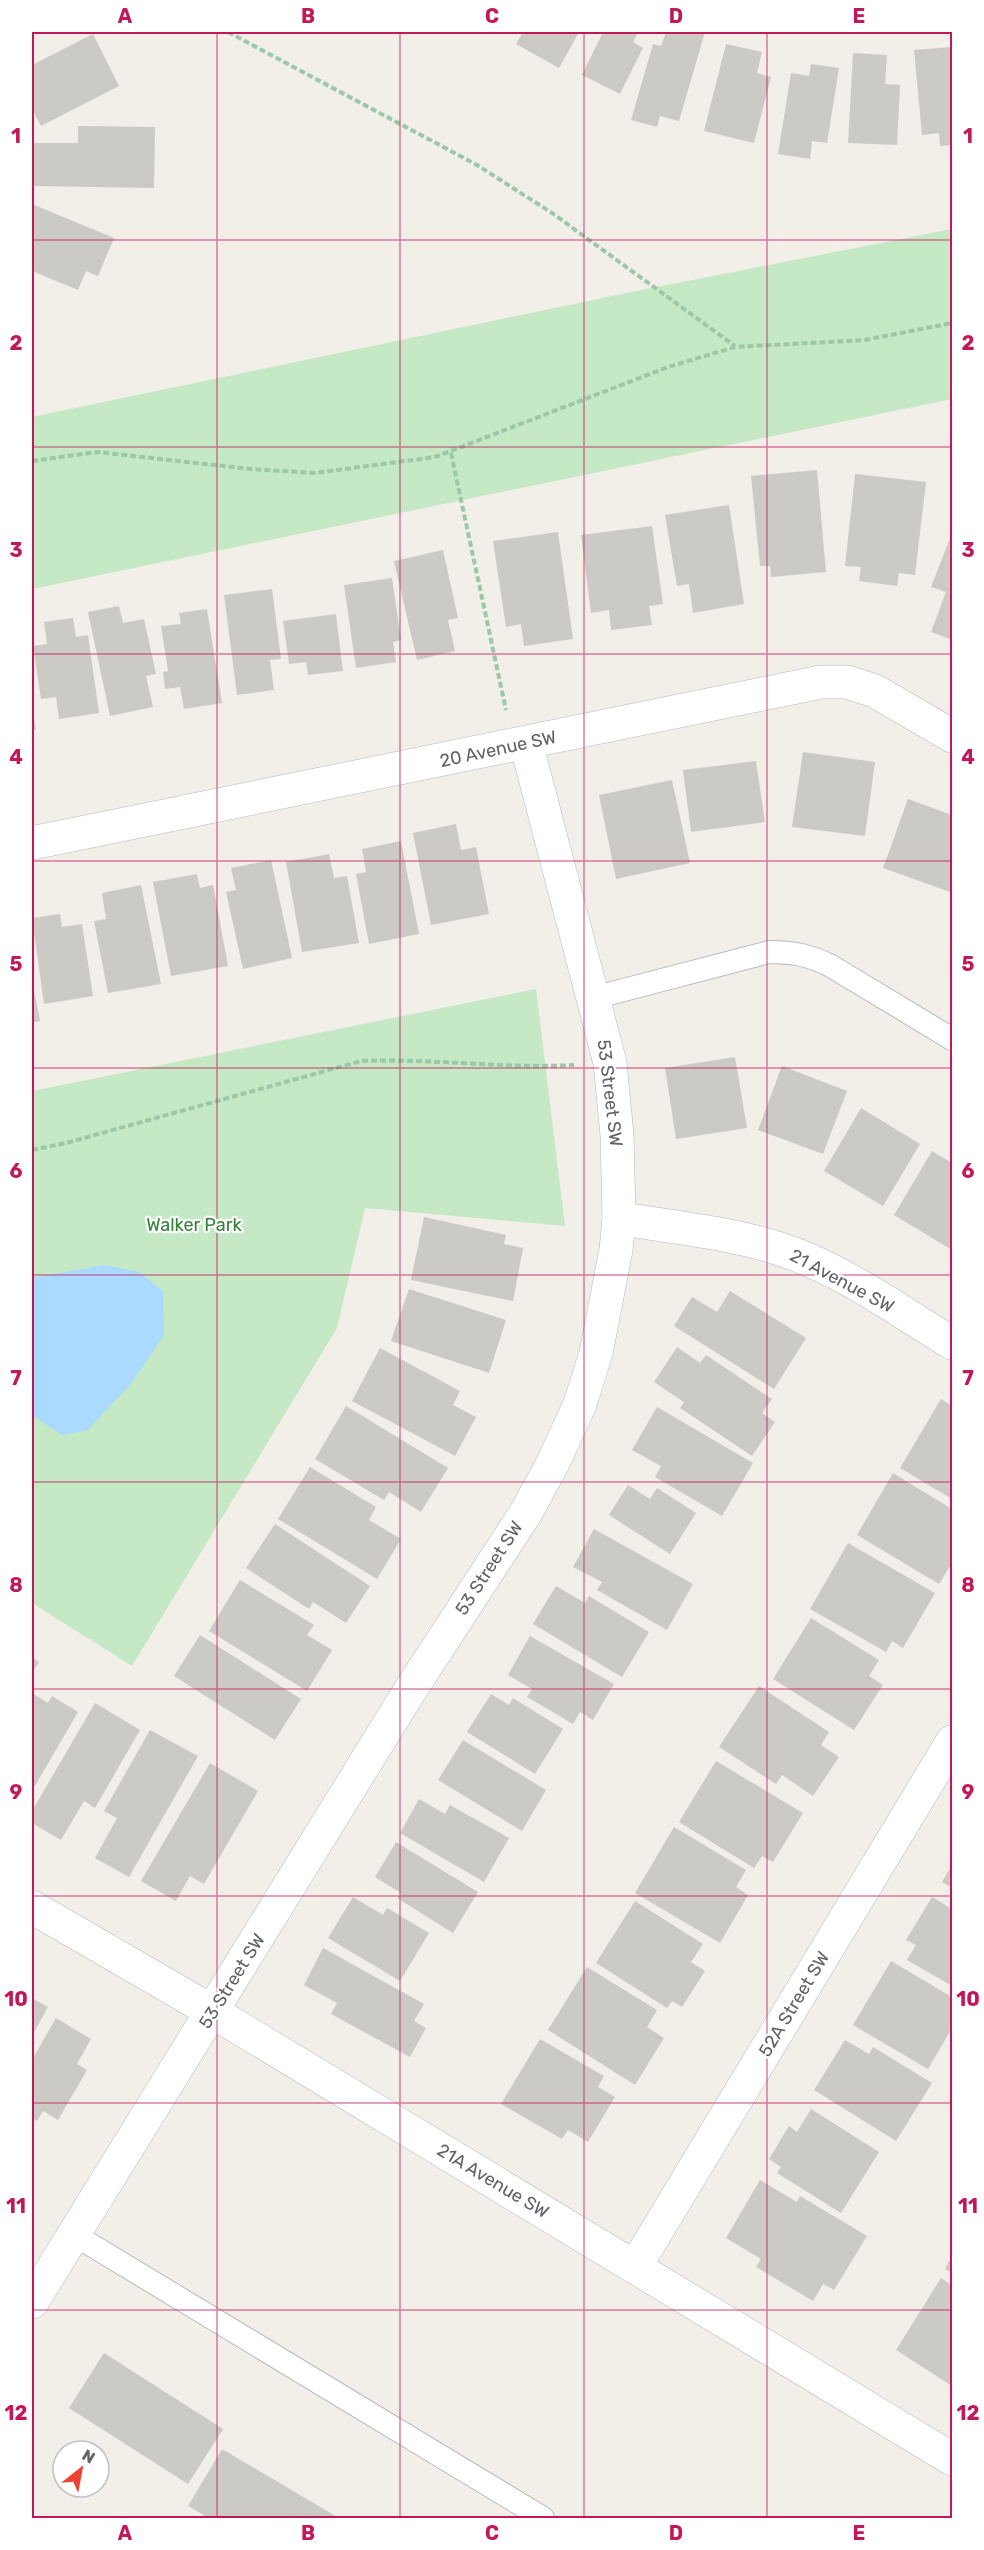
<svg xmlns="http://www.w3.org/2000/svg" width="984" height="2550" viewBox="0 0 984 2550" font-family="Rubik,sans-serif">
<rect width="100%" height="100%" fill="#f1efe8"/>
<g fill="#c5e8c5">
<polygon points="952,229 952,399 32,589 32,417 626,293"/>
<polygon points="536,989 565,1226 365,1208 337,1328 132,1666 32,1603 32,1091"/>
</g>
<polygon fill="#aadaff" points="104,1265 139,1272 163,1291 164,1335 130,1385 88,1430 62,1435 32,1415 32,1278"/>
<g fill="#cccac5">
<polygon points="523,32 579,32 559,68 516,44"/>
<polygon points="603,32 638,32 633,42 643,48 620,94 582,75"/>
<polygon points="666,32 705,32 679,121 660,116 657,127 631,120 653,44 661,46"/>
<polygon points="93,34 119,86 41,126 34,113 32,115 32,65"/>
<polygon points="726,44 762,52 757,73 771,77 754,143 704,131"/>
<polygon points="952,47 952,145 940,146 939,133 922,135 914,50"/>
<polygon points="853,53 887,55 885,84 900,85 897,145 848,143"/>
<polygon points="811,64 839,68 827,143 812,141 810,159 778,154 791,73 809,76"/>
<polygon points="78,126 155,127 154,188 32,186 32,143 78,143"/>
<polygon points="32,204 114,238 98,276 86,271 78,290 32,271"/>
<polygon points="817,470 826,572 771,577 770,566 760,566 751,476"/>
<polygon points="855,474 926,482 915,575 899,573 897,586 859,581 861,567 845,566"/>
<polygon points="729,505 744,604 693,613 689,584 677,586 665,515"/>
<polygon points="652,526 663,604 649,606 652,625 611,630 609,610 591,613 581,535"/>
<polygon points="558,532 573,639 524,646 521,624 506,627 493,541"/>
<polygon points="952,533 952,640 931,632 946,592 931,587"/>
<polygon points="443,550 458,618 448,620 455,651 417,660 394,561"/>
<polygon points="392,578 401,640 393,642 396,662 356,668 344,585"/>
<polygon points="272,589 281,659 270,660 274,690 237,695 224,595"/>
<polygon points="119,606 123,623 144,619 156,674 146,676 153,707 110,716 88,612"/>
<polygon points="207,609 222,703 184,709 180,687 165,689 163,672 168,671 161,626 181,624 179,613"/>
<polygon points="336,614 343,671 308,675 306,662 289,664 283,621"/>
<polygon points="73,618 76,637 88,635 99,713 59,719 56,697 41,699 33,646 47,644 44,622"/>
<polygon points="32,706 36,730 32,730"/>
<polygon points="803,752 875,762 865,836 792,827"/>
<polygon points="756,761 765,822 691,832 683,770"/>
<polygon points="672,780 690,863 616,879 599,795"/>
<polygon points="908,799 952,815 952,886 950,892 883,868"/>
<polygon points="456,824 461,850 476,847 489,914 431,925 413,833"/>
<polygon points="401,841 419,934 369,944 356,874 366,872 362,849"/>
<polygon points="329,854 334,878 347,876 359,943 302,952 286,862"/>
<polygon points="271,860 292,958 243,969 226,892 236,890 231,868"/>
<polygon points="197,874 200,888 213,885 228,966 171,976 153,882"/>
<polygon points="141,885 161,984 108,993 94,921 106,919 102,893"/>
<polygon points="60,914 62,927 82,924 93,996 44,1004 32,918"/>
<polygon points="32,980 40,1021 32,1023"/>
<polygon points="735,1057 747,1128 676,1139 665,1068"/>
<polygon points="782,1066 847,1091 823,1154 758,1130"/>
<polygon points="861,1108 920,1144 883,1206 824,1171"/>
<polygon points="932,1151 952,1163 952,1250 894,1215"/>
<polygon points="424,1217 506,1235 504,1244 523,1248 513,1301 411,1280"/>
<polygon points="409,1289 506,1320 489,1373 391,1341"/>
<polygon points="730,1291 806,1338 774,1389 674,1326 692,1297 717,1312"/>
<polygon points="677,1347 700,1363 706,1355 772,1399 762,1413 775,1422 752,1456 680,1408 684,1402 654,1382"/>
<polygon points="380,1348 460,1391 453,1405 476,1417 455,1456 352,1401"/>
<polygon points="941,1399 952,1406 952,1499 900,1468"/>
<polygon points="346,1406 448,1468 421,1512 389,1492 384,1500 315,1459"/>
<polygon points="657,1407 753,1463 722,1516 655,1477 661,1466 632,1450"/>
<polygon points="310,1467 376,1507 369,1520 401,1539 377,1579 278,1519"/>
<polygon points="893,1473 952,1509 952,1563 939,1584 857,1535"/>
<polygon points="628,1485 650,1499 657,1488 696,1513 670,1554 609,1515"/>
<polygon points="275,1524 370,1586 346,1623 313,1602 309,1609 246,1568"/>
<polygon points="594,1529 693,1584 667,1630 597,1590 602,1582 573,1567"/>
<polygon points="848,1543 935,1593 903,1648 892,1641 886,1652 810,1609"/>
<polygon points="240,1580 314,1625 307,1635 332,1650 307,1691 209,1631"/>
<polygon points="556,1586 585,1603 589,1596 649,1632 622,1677 533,1624"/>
<polygon points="811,1618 879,1660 869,1676 883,1685 854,1730 773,1679"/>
<polygon points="200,1635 301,1699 275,1740 174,1676"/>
<polygon points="530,1636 614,1684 593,1720 580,1712 573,1724 527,1697 532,1689 508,1675"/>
<polygon points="32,1657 39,1662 32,1674"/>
<polygon points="759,1686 829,1732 821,1745 839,1757 813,1796 782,1775 776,1784 719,1747"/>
<polygon points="32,1693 48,1703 52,1696 78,1712 32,1791"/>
<polygon points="491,1694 509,1705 513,1698 563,1729 535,1774 467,1732"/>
<polygon points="95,1703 140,1730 95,1808 84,1801 61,1840 32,1823 32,1811"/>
<polygon points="150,1730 198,1756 129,1877 95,1858 117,1818 104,1811"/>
<polygon points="463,1740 546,1790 522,1831 438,1780"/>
<polygon points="716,1761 803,1813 773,1862 762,1856 754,1868 679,1822"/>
<polygon points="210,1763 258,1791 204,1884 190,1876 176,1901 141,1881"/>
<polygon points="419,1799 445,1814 450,1805 509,1838 484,1882 400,1833"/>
<polygon points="674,1827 746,1870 736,1887 748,1895 720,1943 635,1893"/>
<polygon points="396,1842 478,1892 453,1933 397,1898 401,1893 375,1877"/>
<polygon points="952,1865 952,1888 942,1882"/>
<polygon points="353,1897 383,1915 387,1908 429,1933 400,1981 328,1938"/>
<polygon points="932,1897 952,1909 952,1986 907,1960 916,1945 906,1940"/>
<polygon points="635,1901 703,1944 691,1962 705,1971 682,2007 672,2001 667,2008 596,1963"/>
<polygon points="323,1948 424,2004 414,2021 426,2028 410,2057 331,2014 337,2003 304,1985"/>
<polygon points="891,1961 952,1997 952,2028 928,2069 853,2025"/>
<polygon points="587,1967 657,2010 647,2027 664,2038 635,2085 548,2030"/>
<polygon points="32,1998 48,2007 32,2036"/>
<polygon points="56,2018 91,2039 77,2064 87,2070 58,2120 43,2111 37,2121 32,2118 32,2060"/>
<polygon points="540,2039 604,2076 598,2087 615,2097 588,2142 568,2130 562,2139 501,2104"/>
<polygon points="845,2040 869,2054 873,2047 932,2083 896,2141 814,2090"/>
<polygon points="811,2109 879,2152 841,2213 777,2173 781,2167 769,2159 789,2126 797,2132"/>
<polygon points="760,2180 797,2202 800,2196 867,2236 834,2290 823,2284 813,2301 756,2267 761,2259 726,2238"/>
<polygon points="952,2256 952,2273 945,2269"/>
<polygon points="941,2278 952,2285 952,2386 896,2350"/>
<polygon points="104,2353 223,2429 188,2484 69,2408"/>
<polygon points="222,2449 339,2518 209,2518 188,2506"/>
</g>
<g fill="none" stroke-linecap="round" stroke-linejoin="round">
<defs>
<g id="lane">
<path d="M593 998 769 952C792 952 810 955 831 966L952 1039"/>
<polyline points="73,2234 543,2518"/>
</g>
<g id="street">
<polyline points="32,843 821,682 847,682 875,691 952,736"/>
<path d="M619 1218C672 1228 729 1232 780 1249 842 1269 897 1310 952 1343"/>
<polyline points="32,1907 213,2012 952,2459"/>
<polyline points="635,2267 952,1742"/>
<polyline points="32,2302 409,1692 525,1514 552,1465 580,1404 596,1353 616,1250 619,1218 617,1135 610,1063 526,743"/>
</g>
</defs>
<use href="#lane" stroke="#b5b8bc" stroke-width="24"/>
<use href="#street" stroke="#b5b8bc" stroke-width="34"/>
<g stroke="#9cc7a9" stroke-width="4" stroke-dasharray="6 3" stroke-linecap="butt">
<polyline points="228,32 477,165 552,213 735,346"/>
<polyline points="451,453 506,710"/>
<polyline points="32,461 97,452 250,469 315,473 435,457 668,367 735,347 865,340 952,323"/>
<path d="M32 1150 66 1143 361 1061C432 1058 503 1069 574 1065"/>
</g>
<use href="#lane" stroke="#fff" stroke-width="22"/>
<use href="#street" stroke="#fff" stroke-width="33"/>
</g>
<path fill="none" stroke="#c2185b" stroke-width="1.5" stroke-opacity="0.55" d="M217 32V2518M400 32V2518M584 32V2518M767 32V2518M32 240H952M32 447H952M32 654H952M32 861H952M32 1068H952M32 1275H952M32 1482H952M32 1689H952M32 1896H952M32 2103H952M32 2310H952"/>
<g text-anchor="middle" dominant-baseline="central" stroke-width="4.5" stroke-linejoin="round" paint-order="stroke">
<g font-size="18" fill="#5f6368" stroke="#fff">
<text transform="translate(498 749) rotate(-12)">20 Avenue SW</text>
<text transform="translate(610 1093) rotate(83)">53 Street SW</text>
<text transform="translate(842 1281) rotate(28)">21 Avenue SW</text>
<text transform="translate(489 1568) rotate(-57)">53 Street SW</text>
<text transform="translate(232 1981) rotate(-58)">53 Street SW</text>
<text transform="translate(794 2004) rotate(-59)">52A Street SW</text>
<text transform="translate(493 2181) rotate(31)">21A Avenue SW</text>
</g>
<g font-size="18" fill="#348238" stroke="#fff">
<text x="194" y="1225">Walker Park</text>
</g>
</g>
<rect width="984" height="2550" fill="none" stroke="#ffffff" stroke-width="66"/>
<g transform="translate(81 2469) rotate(31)"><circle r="28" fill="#ffffff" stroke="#bfc1c3" stroke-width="1.5"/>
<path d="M0-4.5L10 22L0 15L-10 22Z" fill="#ea4335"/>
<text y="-9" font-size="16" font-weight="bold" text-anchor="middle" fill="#5f6368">N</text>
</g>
<rect x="33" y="33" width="918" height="2484" fill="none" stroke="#c2185b" stroke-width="2"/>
<g font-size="20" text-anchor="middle" font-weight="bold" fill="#c2185b">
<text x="125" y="23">A</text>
<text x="308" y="23">B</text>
<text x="492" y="23">C</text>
<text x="676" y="23">D</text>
<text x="859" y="23">E</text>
<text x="16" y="143">1</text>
<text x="968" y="143">1</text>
<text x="16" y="350">2</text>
<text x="968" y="350">2</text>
<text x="16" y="557">3</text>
<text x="968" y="557">3</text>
<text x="16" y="764">4</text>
<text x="968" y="764">4</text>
<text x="16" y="971">5</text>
<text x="968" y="971">5</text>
<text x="16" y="1178">6</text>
<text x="968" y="1178">6</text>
<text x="16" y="1385">7</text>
<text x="968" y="1385">7</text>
<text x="16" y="1592">8</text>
<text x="968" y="1592">8</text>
<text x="16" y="1799">9</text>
<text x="968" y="1799">9</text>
<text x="16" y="2006">10</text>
<text x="968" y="2006">10</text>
<text x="16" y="2213">11</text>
<text x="968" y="2213">11</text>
<text x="16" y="2420">12</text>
<text x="968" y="2420">12</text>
<text x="125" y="2540">A</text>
<text x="308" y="2540">B</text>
<text x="492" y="2540">C</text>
<text x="676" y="2540">D</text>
<text x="859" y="2540">E</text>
</g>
</svg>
